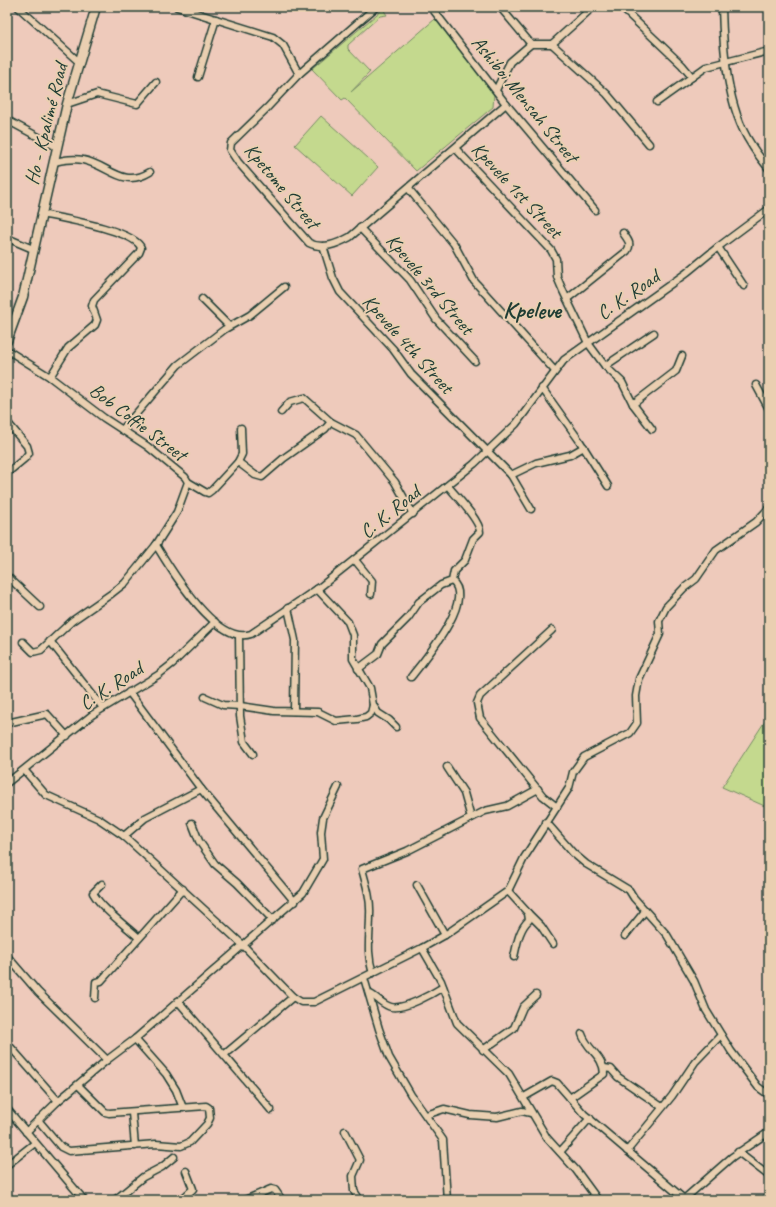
<svg xmlns="http://www.w3.org/2000/svg" width="776" height="1207" viewBox="0 0 776 1207" font-family="Caveat,sans-serif">
<rect width="100%" height="100%" fill="#eecabb"/>
<filter id="ink" filterUnits="userSpaceOnUse"><feTurbulence type="fractalNoise" baseFrequency=".025" numOctaves="2"/><feDisplacementMap in="SourceGraphic" scale="8" xChannelSelector="R" yChannelSelector="G"/><feConvolveMatrix kernelMatrix="1 2 1 2 8 2 1 2 1" color-interpolation-filters="sRGB"/></filter>
<g filter="url(#ink)">
<g fill="#c4d98e" stroke="#728b61">
<polygon points="383,9 387,15 380,16 348,45 348,49 370,72 351,92 435,19 494,94 493,107 416,171 345,98 342,100 312,69"/>
<polygon points="321,116 378,167 352,196 295,145"/>
<polygon points="769,715 769,808 722,787"/>
</g>
<g fill="none" stroke-linecap="round" stroke-linejoin="round">
<defs>
<g id="minor">
<polyline points="18,7 79,62"/>
<polyline points="177,7 273,37 283,45 299,74"/>
<path d="M376 7 299 74 267 108 231 143 230 150 238 162 309 243C323 250 337 244 350 237L506 104"/>
<polyline points="431,7 506,104 595,210"/>
<polyline points="500,7 531,44"/>
<polyline points="621,7 682,65 692,77"/>
<path d="M722 7C723 49 727 108 751 144 756 153 763 161 769 169"/>
<polyline points="552,44 607,94 649,144"/>
<polyline points="198,77 216,19"/>
<polyline points="496,90 510,62 531,44 552,44 593,7"/>
<polyline points="657,102 706,67 769,51"/>
<polyline points="67,104 97,94 137,104 156,82"/>
<polyline points="7,120 57,147"/>
<polyline points="456,149 551,250 556,259 557,277 563,291 588,343 605,366 622,382 633,404 652,429"/>
<path d="M54 162C64 160 73 158 83 160 109 165 122 189 150 172"/>
<polyline points="408,188 454,244 474,281 555,371"/>
<path d="M41 214C60 218 135 230 141 248L139 253 94 300 92 306 97 320 95 325 68 348 50 377"/>
<polyline points="360,228 410,280 436,319 475,361"/>
<polyline points="7,238 33,249"/>
<polyline points="323,246 333,278 340,292 393,349 411,374 511,475 536,463 570,455 584,447"/>
<polyline points="718,247 744,286"/>
<polyline points="202,299 229,326"/>
<path d="M567 299 627 251C632 244 628 240 623 233"/>
<path d="M7 350 50 377 104 418 147 446 185 477 188 482 177 512 156 545C171 570 217 646 251 634L320 587 474 464 516 424 564 360 685 274 718 247 769 209"/>
<polyline points="605,366 654,333"/>
<polyline points="756,385 769,409"/>
<polyline points="542,388 579,440 608,486"/>
<polyline points="633,404 676,371 682,356"/>
<polyline points="281,412 290,402 304,398 331,422 356,435 395,482 413,514"/>
<polyline points="7,422 27,446 29,453 24,459 7,473"/>
<polyline points="122,430 178,365 225,329 250,315 284,287"/>
<polyline points="238,462 255,475 262,477 284,458 325,429 331,422"/>
<polyline points="511,475 531,509"/>
<polyline points="188,482 205,492 208,493 212,490 238,462 242,454 241,428"/>
<polyline points="355,560 372,581 371,594"/>
<polyline points="7,576 40,607"/>
<polyline points="317,589 348,622 353,635 353,659 370,688 373,705 378,713 389,720 396,727"/>
<polyline points="288,608 295,640 294,711"/>
<polyline points="552,630 480,696 477,703 480,718 543,796 557,807"/>
<polyline points="239,636 240,716 244,742 253,754"/>
<polyline points="50,641 103,708"/>
<polyline points="23,642 33,652 41,650 72,621 111,594 125,583 156,545"/>
<path d="M358 669 378 654 382 644 408 618 419 602 441 585 452 581 454 571 465 560 473 539 480 532C480 520 456 496 448 486"/>
<path d="M411 677C424 660 476 600 452 581"/>
<polyline points="129,692 201,789 295,902"/>
<polyline points="205,697 223,705 240,706 274,711 318,712 336,721 357,719 366,717 371,713 373,705"/>
<polyline points="7,723 47,714 67,736"/>
<polyline points="447,767 464,793 471,818"/>
<polyline points="25,771 46,795 99,819 124,836 243,945 293,997 301,1002 314,1002 422,948 445,935 508,891 524,858 569,788 573,772 584,757 630,733 637,723 636,696 639,679 660,634 659,621 666,607 684,588 696,579 716,550 756,522 769,508"/>
<polyline points="7,783 92,715 158,675 172,664 215,622"/>
<polyline points="546,822 573,853 586,864 629,890 634,898 667,935 694,981 706,1010 731,1051 758,1087 769,1095"/>
<polyline points="192,823 199,841 215,864 237,883 273,920"/>
<polyline points="124,836 145,818 201,789"/>
<path d="M102 884 93 893C103 910 124 924 139 938"/>
<polyline points="417,885 445,935"/>
<path d="M508 891 528 913 529 920C519 929 517 944 514 957"/>
<polyline points="528,913 541,926 553,944"/>
<polyline points="625,936 645,911"/>
<polyline points="422,948 441,981 457,1023 509,1074 547,1138 576,1170 598,1200"/>
<polyline points="7,956 38,992 107,1060 58,1101 26,1132"/>
<path d="M373 973C366 953 370 935 370 915 371 899 366 884 362 869L407 851 485 811 507 806 538 789"/>
<polyline points="364,978 379,1029 389,1057 411,1095 443,1140 447,1200"/>
<path d="M370 994C378 998 383 1005 391 1007 404 1010 432 994 443 987"/>
<polyline points="95,998 96,982 101,981 183,889"/>
<polyline points="178,1001 271,1110"/>
<polyline points="135,1039 166,1074 176,1090 183,1108"/>
<polyline points="7,1043 58,1101"/>
<polyline points="483,1050 514,1028 523,1007 536,995"/>
<polyline points="225,1054 293,997"/>
<polyline points="107,1060 135,1039 303,893 323,859 321,832 323,818 338,787"/>
<polyline points="604,1068 611,1069 618,1077 662,1107"/>
<polyline points="524,1097 552,1081 557,1083 584,1114 684,1199"/>
<path d="M570 1098 604 1074C604 1056 587 1050 582 1034"/>
<polyline points="7,1109 84,1200"/>
<polyline points="132,1113 135,1146"/>
<polyline points="426,1115 444,1109 470,1115 497,1117 522,1111 531,1113"/>
<polyline points="38,1120 61,1147 69,1151 156,1144 181,1146 190,1142 207,1124 210,1118 209,1108 206,1106 109,1113 105,1112 78,1085"/>
<polyline points="345,1131 360,1160 353,1176 354,1191 360,1200"/>
<polyline points="627,1151 672,1096 695,1062 721,1035"/>
<polyline points="560,1152 590,1118"/>
<polyline points="738,1152 769,1176"/>
<polyline points="7,1165 35,1143"/>
<polyline points="115,1200 143,1177 162,1167 174,1157"/>
<polyline points="181,1200 193,1189 186,1171"/>
<polyline points="245,1200 271,1189 275,1190 282,1200"/>
<polyline points="683,1200 732,1157 769,1132"/>
</g>
<polyline id="major" points="7,341 23,297 67,104 96,7"/>
</defs>
<use href="#minor" stroke="#1f3d34" stroke-width="9"/>
<use href="#major" stroke="#1f3d34" stroke-width="11"/>
<use href="#minor" stroke="#eacfb1" stroke-width="6"/>
<use href="#major" stroke="#eacfb1" stroke-width="8"/>
</g>
</g>
<g text-anchor="middle" dominant-baseline="central" stroke-width="4" stroke-linejoin="round" paint-order="stroke">
<g font-size="20" fill="#1f3d34" stroke="#eacfb1">
<text transform="translate(525 99) rotate(51)">Ashiboi Mensah Street</text>
<text transform="translate(46 124) rotate(-76)">Ho - Kpalimé Road</text>
<text transform="translate(282 186) rotate(50)">Kpetome Street</text>
<text transform="translate(517 190) rotate(47)">Kpevele 1st Street</text>
<text transform="translate(430 284) rotate(50)">Kpevele 3rd Street</text>
<text transform="translate(628 295) rotate(-35)">C. K. Road</text>
<text transform="translate(408 344) rotate(48)">Kpevele 4th Street</text>
<text transform="translate(138 422) rotate(37)">Bob Coffie Street</text>
<text transform="translate(390 512) rotate(-39)">C. K. Road</text>
<text transform="translate(111 686) rotate(-33)">C. K. Road</text>
</g>
<g font-size="24" font-weight="bold" fill="#1f3d34" stroke="#eacfb1">
<text x="532" y="310">Kpeleve</text>
</g>
</g>
<rect width="776" height="1207" fill="none" stroke="#eacfb1" stroke-width="24"/>
<rect x="12" y="12" width="752" height="1183" fill="none" stroke="#1f3d34" stroke-width="1.5" filter="url(#ink)"/>
</svg>
